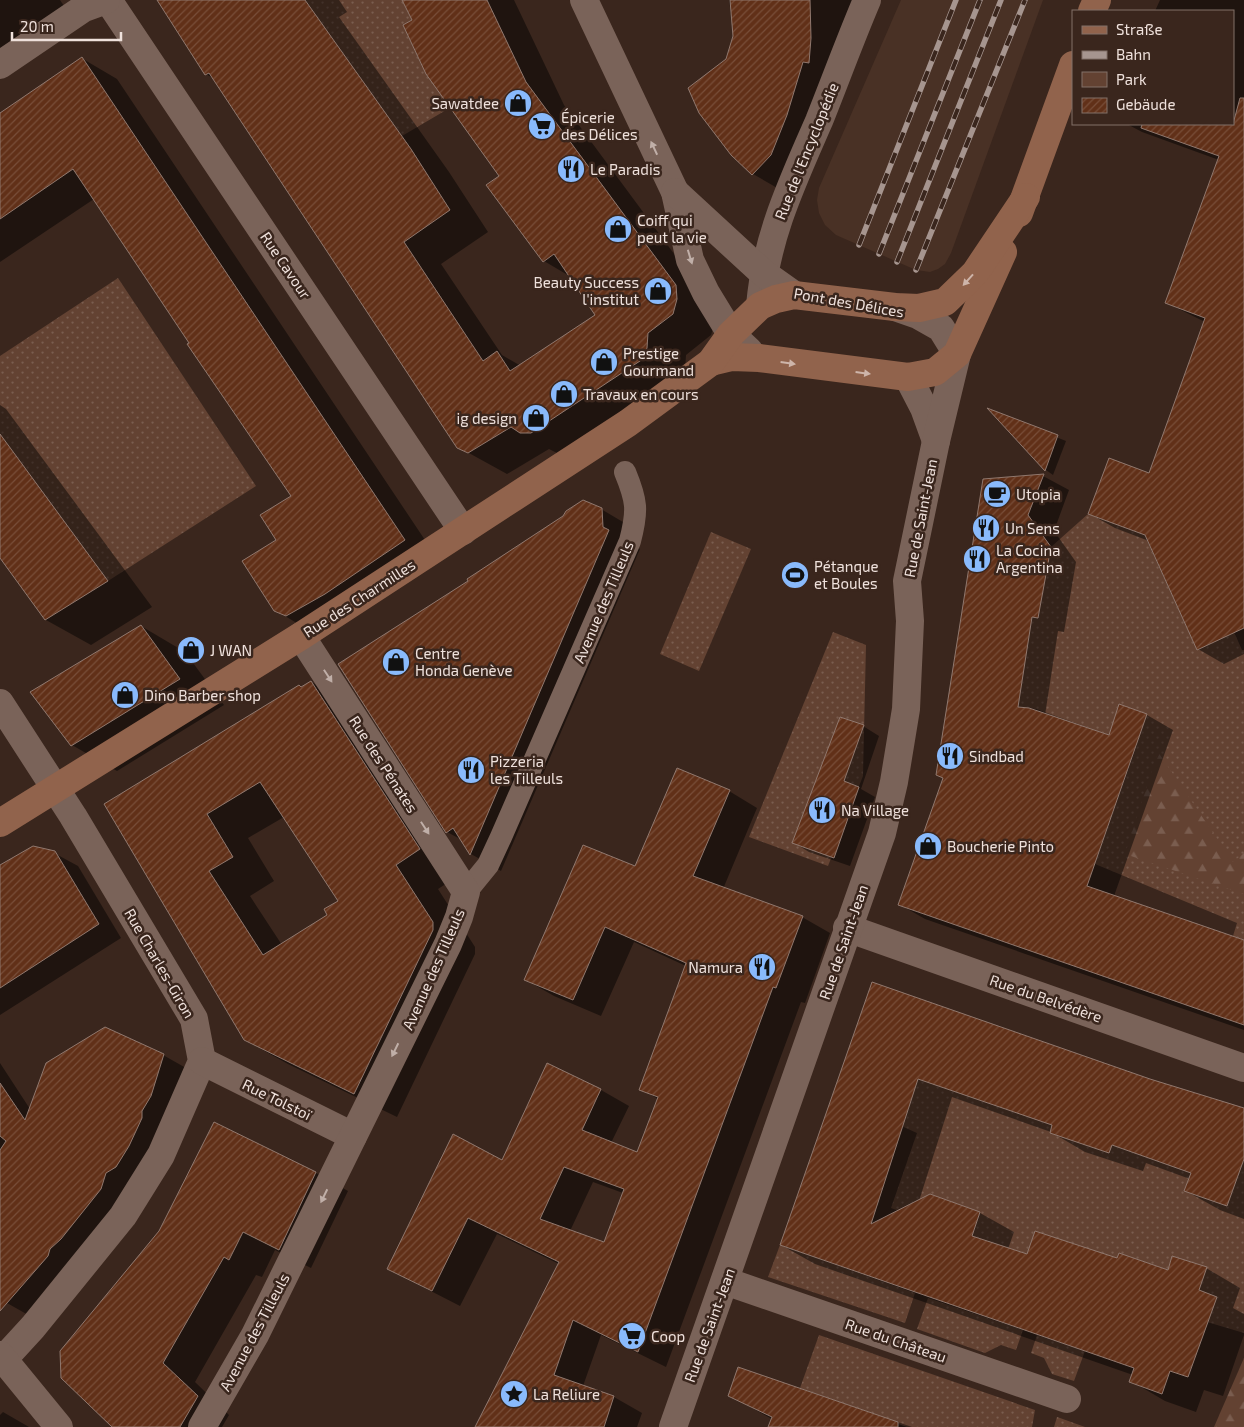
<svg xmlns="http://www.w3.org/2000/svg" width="1244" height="1427" viewBox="0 0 1244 1427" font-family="'Exo 2',sans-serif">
<defs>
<pattern id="green-dots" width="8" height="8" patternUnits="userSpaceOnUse" patternTransform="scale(1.25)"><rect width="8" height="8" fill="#634232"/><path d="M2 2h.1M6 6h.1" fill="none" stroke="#7a5d4f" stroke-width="1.8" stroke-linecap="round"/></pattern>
<pattern id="forest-firs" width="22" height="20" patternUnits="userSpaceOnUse" patternTransform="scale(1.25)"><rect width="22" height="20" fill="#634232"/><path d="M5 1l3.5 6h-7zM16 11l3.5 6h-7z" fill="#7a5d4f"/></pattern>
<pattern id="building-hatch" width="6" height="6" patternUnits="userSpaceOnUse" patternTransform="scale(1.25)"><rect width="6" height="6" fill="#613018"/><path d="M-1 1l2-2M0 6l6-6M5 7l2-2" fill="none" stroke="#784e39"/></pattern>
</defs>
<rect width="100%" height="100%" fill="#3a261d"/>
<polygon fill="#493125" points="901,0 1043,0 951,253 945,264 938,269 930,272 916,270 836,235 825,225 819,213 817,200 819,188"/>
<g fill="url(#green-dots)">
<polygon points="305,0 402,0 412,20 403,25 421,64 453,106 402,136"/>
<polygon points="118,278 256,486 108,581 0,434 0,356"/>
<polygon points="1088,514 1144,534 1197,650 1234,632 1242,650 1244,650 1244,940 1233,936 1237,923 1095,864 1137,745 1036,709 1018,707 1032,617 1038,618 1051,547"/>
<polygon points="711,532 751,549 699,671 660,654"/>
<polygon points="833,632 866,645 863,776 828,866 749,837"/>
<polygon points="918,1078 1053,1125 1050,1133 1109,1152 1112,1145 1191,1173 1185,1191 1227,1206 1244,1159 1244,1333 1207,1322 1217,1297 1199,1290 1206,1267 1172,1256 1168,1270 1119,1253 1109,1283 1086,1248 1038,1232 1034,1234 1027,1254 972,1236 979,1215 977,1211 930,1194 918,1218 891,1208 917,1133 899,1125"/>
<polygon points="780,1245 915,1293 905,1323 768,1277"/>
<polygon points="928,1298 1023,1330 1016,1350 1001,1345 985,1353 917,1329"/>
<polygon points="819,1335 1035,1410 1032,1427 912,1427 800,1388"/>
<polygon points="1037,1335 1085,1351 1074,1381 1052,1374 1044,1358 1031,1353"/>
<polygon points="1057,1417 1060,1418 1085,1427 1054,1427"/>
</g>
<g fill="url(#forest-firs)">
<polygon points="1158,752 1233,862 1244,853 1244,894 1125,854"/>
<polygon points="1244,1358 1244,1427 1214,1427"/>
</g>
<g fill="#0007" fill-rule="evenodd">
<polygon points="0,0 60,0 66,9 0,53"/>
<polygon points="165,0 339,0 347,12 339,17 449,172 488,232 441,264 502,355 521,366 597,315 571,277 544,261 501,176 403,0 514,0 564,105 714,308 715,322 711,335 686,355 685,371 559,454 549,449 507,474 458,447 214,79 206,74"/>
<polygon points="729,0 879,0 786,193 753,174 732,154 727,60 734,36"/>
<polygon points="1160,0 1244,0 1244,654 1224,664 1198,649 1149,541 1115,528 1090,514 1150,475 1205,322 1167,303 1219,160 1142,132 1127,124 1233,124 1233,11 1155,11"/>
<polygon points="83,59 117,79 439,561 310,631 275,610 277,541 292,497 94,199 0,262 0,114"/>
<polygon points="0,405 6,409 152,607 91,645 46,620 0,557"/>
<polygon points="991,411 1066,441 1053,475 1046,470"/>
<polygon points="1043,476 1069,490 1054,531 1076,562 1064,632 1058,631 1045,715 1110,736 1147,715 1173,730 1114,896 1244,942 1244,1030 925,919 899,904 944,778 984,480"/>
<polygon points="601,509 633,528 635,546 640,549 501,871 471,854 462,840 447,832 470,582"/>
<polygon points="141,626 185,652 224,705 117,771 72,745 31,692"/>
<path d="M311 682 354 707 461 874 438 889 475 947V954L397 1117 288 1064 245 1040 105 804 299 686 302 688ZM284 817 340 902 328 915 282 945 250 896 274 881 248 838Z"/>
<polygon points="863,726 879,736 861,789 875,797 850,866 809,852 793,842"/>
<path d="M729 791 757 808 723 889 802 917 830 933 805 1003 801 1002 666 1367 601 1335 583 1386 614 1397 642 1413 637 1427H476L559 1264 497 1234 460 1306 388 1269 502 1162 601 1090 629 1106 611 1143 638 1154 658 1099 641 1089 686 966 634 942 601 1016 554 996 526 980 636 868ZM593 1182 623 1193 604 1244 570 1231Z"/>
<polygon points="54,853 78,866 121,938 0,1015 0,867"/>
<polygon points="873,984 1150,1080 1244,1110 1244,1219 1220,1210 1186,1191 1190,1179 1146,1163 1143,1171 1085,1152 1051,1132 952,1097 919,1201 930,1196 980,1213 1014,1232 1008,1249 1027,1256 1118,1260 1169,1271 1206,1268 1240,1288 1233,1308 1244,1314 1244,1335 1223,1396 1204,1390 1196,1412 1165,1401 1131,1381 1133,1375 815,1264 781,1245"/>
<polygon points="163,1055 186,1068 152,1160 30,1316 7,1303 0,1290 0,1063 30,1109"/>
<polygon points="214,1123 316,1173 348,1191 311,1268 275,1250 262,1277 256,1275 195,1382 229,1415 222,1427 114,1427 160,1231"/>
<polygon points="739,1369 907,1427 769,1427 772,1419 729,1395"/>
<polygon points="3,1412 29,1427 0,1427 0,1415"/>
</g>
<g fill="url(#building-hatch)" stroke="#90786e" fill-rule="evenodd">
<polygon points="157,0 305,0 411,149 450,210 404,242 483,361 497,351 510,371 595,315 554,254 543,262 486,185 499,176 426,74 403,25 412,20 402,0 487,0 526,82 676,285 677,299 673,314 648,333 647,348 643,359 531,433 520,433 511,427 468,453 457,448 209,73 205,75"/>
<polygon points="730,0 810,0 811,38 809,63 803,62 787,115 771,155 752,175 731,155 699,113 688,88 726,59 733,36"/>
<polygon points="82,57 405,540 325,594 286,616 274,611 242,561 276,540 260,515 291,496 187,344 189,343 73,169 0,219 0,113"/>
<polygon points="1240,98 1244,98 1244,628 1197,650 1145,535 1088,514 1109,458 1149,473 1205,318 1165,303 1219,156 1141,128 1142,124 1233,124"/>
<polygon points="987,408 1058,435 1045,471"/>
<polygon points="0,434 108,581 45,620 0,558"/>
<polygon points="1044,474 1028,515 1051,547 1038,618 1032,617 1018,707 1029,708 1109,735 1119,704 1147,714 1087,886 1244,940 1244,1025 898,905 943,778 936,775 983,479"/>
<polygon points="583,500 602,508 603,527 609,530 470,855 453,828 446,833 338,664 468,581 467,579 563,516 566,511"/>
<polygon points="141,625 180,679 71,746 30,692"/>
<path d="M311 681 420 849 396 865 433 922V930L354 1094 244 1040 104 804 299 685 301 687ZM260 782 338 901 324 909 327 915 263 955 209 871 233 857 207 814Z"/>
<polygon points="840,717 864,725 844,781 859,787 834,858 792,843"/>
<path d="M677 768 730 790 693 876 803 916 776 988 773 987 638 1352 573 1320 554 1375 614 1396 604 1427H475L559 1262 468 1218 432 1291 387 1269 453 1134 502 1160 547 1063 601 1089 582 1130 637 1152 658 1097 639 1090 686 963 605 927 573 1000 524 980 583 845 635 866ZM564 1167 624 1189 604 1242 540 1219Z"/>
<polygon points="33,846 55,851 99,924 0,988 0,865"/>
<polygon points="872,982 1150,1079 1244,1108 1244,1159 1227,1206 1184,1191 1191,1173 1112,1145 1109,1153 1050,1133 1052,1125 918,1079 871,1224 930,1194 980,1212 972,1236 1027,1254 1035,1231 1117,1258 1119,1253 1168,1270 1172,1256 1207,1267 1199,1290 1217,1297 1188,1377 1170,1371 1162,1394 1129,1382 1134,1368 780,1245"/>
<polygon points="105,1027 164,1054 151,1096 142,1111 142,1118 129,1146 116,1167 106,1173 101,1189 61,1239 50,1249 48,1256 0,1311 0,1150 6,1141 0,1136 0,1083 25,1120 46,1063"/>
<polygon points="214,1122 316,1172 279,1250 243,1232 229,1260 224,1257 163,1363 198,1396 180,1427 112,1427 61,1378 60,1351 159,1231"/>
<polygon points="738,1367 898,1422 898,1427 768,1427 772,1417 728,1396"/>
</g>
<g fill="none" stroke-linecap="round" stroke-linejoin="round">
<path stroke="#7a6359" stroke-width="22" d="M466 892 488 865 501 837 630 541C638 510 637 501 625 472"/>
<g stroke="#7a6359" stroke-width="28">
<polyline points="108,0 463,531"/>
<polyline points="0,65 84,8 106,0"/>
<path d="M760 306C766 237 792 183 819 121 835 81 850 40 867 0"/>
<polyline points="908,377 924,408 936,441"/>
<polyline points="0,703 73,816 194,1019 202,1061 161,1155 123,1216 33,1327 0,1363"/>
<polyline points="847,928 1244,1068"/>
<polyline points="202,1061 353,1136"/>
<polyline points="725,1281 1067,1399"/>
<polyline points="0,1355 59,1427"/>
<polyline points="202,1427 255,1335 448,944 459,917 466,892 301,636"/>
<polyline points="673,1427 882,833 894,782 906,709 910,621 907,581 936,441 957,354 941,328 918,315 895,307"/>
</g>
<g stroke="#7a6359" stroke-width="28">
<polyline points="584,0 675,192 690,260 706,293 731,334 749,351"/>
<polyline points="675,192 763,273 794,295"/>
</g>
<g stroke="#91634c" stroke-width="28">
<polyline points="1092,11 1097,0"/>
<polyline points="1019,213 1073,65"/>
<polyline points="711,362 732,357 759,358 908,377 935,372 957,354 1003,252"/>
<polyline points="0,823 301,636 628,423 711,362 731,334 760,306 776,299 794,295 895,307 919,308 945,302 975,273 1026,197"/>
</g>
<defs>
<g id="rail">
<polyline points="859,245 956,0"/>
<polyline points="879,254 980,0"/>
<polyline points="897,262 1001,0"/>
<polyline points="916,270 1025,0"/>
</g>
</defs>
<use href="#rail" stroke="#a6958f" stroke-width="5.5"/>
<use href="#rail" stroke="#3a261d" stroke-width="4" stroke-dasharray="11" stroke-linecap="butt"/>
</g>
<defs><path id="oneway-solid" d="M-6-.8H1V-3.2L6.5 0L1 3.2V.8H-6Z" transform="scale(1.25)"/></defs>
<g fill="#c0afa8">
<use href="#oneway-solid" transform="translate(654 148) rotate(-115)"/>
<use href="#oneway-solid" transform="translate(690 257) rotate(73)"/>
<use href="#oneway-solid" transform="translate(328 676) rotate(57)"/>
<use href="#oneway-solid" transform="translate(425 828) rotate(57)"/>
<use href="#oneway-solid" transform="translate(395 1050) rotate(116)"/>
<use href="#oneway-solid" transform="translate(324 1196) rotate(116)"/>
</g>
<g fill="#ceb5aa">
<use href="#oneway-solid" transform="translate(968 280) rotate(132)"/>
<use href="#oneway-solid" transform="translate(788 363) rotate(8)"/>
<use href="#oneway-solid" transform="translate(863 373) rotate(7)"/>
</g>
<defs>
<symbol id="shop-disc" viewBox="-11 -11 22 22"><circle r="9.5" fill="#89bafc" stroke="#3a261d"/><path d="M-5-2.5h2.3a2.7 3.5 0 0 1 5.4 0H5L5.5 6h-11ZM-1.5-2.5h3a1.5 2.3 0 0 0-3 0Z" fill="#111"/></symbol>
<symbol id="supermarket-disc" viewBox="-11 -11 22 22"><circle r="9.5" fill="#89bafc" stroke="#3a261d"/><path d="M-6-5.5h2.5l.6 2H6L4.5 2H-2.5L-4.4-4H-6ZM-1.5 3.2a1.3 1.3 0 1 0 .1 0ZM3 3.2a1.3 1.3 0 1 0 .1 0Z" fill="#111"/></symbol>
<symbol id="restaurant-disc" viewBox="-11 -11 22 22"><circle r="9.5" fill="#89bafc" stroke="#3a261d"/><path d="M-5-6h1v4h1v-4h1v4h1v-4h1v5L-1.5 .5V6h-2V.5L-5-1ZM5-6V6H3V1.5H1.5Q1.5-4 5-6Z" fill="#111"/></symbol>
<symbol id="cafe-disc" viewBox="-11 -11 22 22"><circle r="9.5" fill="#89bafc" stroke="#3a261d"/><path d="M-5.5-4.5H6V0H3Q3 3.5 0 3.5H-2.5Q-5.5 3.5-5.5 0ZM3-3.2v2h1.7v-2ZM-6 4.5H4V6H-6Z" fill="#111"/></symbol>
<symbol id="stadium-disc" viewBox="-11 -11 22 22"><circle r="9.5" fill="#89bafc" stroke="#3a261d"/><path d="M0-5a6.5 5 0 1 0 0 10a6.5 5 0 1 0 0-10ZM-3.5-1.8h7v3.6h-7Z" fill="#111"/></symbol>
<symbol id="sight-disc" viewBox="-11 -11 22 22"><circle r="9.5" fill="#89bafc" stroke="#3a261d"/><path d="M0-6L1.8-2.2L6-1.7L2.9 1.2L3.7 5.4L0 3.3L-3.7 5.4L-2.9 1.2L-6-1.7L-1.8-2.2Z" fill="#111"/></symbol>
</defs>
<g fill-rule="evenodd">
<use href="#shop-disc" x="502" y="87" width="32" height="32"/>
<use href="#supermarket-disc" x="526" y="110" width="32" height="32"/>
<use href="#restaurant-disc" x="555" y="153" width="32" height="32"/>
<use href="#shop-disc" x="602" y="213" width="32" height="32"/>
<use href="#shop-disc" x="642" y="275" width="32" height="32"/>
<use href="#shop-disc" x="588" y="346" width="32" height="32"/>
<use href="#shop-disc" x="548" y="378" width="32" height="32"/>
<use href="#shop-disc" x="520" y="402" width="32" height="32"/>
<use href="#cafe-disc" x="981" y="478" width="32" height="32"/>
<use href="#restaurant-disc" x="970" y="512" width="32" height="32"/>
<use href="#restaurant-disc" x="961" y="543" width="32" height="32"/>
<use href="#stadium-disc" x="779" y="559" width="32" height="32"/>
<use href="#shop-disc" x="175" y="634" width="32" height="32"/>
<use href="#shop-disc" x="380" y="646" width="32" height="32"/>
<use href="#shop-disc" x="109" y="679" width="32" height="32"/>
<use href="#restaurant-disc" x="934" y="740" width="32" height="32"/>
<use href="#restaurant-disc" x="455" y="754" width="32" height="32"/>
<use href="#restaurant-disc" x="806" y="794" width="32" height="32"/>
<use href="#shop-disc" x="912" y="830" width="32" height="32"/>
<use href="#restaurant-disc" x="746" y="951" width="32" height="32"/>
<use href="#supermarket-disc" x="616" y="1320" width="32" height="32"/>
<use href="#sight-disc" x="498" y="1378" width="32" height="32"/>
</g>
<g text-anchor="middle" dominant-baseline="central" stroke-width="5" stroke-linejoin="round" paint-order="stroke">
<g font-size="15" fill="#efe1dc" stroke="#3a261d" text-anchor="start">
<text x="499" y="103" text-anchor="end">Sawatdee</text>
<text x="561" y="117">Épicerie<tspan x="561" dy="17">des Délices</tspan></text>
<text x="590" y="169">Le Paradis</text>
<text x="637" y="220">Coiff qui<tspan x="637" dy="17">peut la vie</tspan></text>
<text x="639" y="282" text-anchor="end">Beauty Success<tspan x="639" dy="17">l'institut</tspan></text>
<text x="623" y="353">Prestige<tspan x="623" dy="17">Gourmand</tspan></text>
<text x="583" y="394">Travaux en cours</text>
<text x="517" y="418" text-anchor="end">ig design</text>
<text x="1016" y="494">Utopia</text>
<text x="1005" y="528">Un Sens</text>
<text x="996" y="550">La Cocina<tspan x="996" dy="17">Argentina</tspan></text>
<text x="814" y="566">Pétanque<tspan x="814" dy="17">et Boules</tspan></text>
<text x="210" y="650">J WAN</text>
<text x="415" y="653">Centre<tspan x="415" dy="17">Honda Genève</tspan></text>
<text x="144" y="695">Dino Barber shop</text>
<text x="969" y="756">Sindbad</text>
<text x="490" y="761">Pizzeria<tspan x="490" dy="17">les Tilleuls</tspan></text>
<text x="841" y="810">Na Village</text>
<text x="947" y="846">Boucherie Pinto</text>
<text x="743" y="967" text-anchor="end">Namura</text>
<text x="651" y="1336">Coop</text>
<text x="533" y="1394">La Reliure</text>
</g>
<g font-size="15" fill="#efe1dc" stroke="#3a261d">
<text transform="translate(806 151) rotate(-68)">Rue de l'Encyclopédie</text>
<text transform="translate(286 265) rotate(56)">Rue Cavour</text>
<text transform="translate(849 302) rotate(10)">Pont des Délices</text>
<text transform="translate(920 518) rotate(-79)">Rue de Saint-Jean</text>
<text transform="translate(359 598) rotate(-33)">Rue des Charmilles</text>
<text transform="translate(603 602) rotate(-67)">Avenue des Tilleuls</text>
<text transform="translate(384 764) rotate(57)">Rue des Pénates</text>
<text transform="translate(843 942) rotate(-71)">Rue de Saint-Jean</text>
<text transform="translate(160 963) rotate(60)">Rue Charles-Giron</text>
<text transform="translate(433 969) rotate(-66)">Avenue des Tilleuls</text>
<text transform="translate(1046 998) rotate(19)">Rue du Belvédère</text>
<text transform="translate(277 1099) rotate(26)">Rue Tolstoï</text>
<text transform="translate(709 1325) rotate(-70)">Rue de Saint-Jean</text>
<text transform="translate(254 1332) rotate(-62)">Avenue des Tilleuls</text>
<text transform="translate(896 1340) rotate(19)">Rue du Château</text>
</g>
</g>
<rect x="1072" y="10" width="162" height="115" fill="#3a261d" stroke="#827169"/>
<rect x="1082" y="26" width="25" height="8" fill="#91634c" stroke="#827169"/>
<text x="1116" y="35" font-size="15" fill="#efe1dc">Straße</text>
<rect x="1082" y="51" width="25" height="8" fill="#a6958f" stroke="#827169"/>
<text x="1116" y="60" font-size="15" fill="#efe1dc">Bahn</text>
<rect x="1082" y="72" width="25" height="15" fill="#634232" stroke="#827169"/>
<text x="1116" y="85" font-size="15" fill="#efe1dc">Park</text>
<rect x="1082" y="98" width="25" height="15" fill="url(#building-hatch)" stroke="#827169"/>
<text x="1116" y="110" font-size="15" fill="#efe1dc">Gebäude</text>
<path d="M12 32v8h109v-8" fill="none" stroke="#efe1dc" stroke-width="2.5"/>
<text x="20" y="32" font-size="15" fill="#efe1dc" stroke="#3a261d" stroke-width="4" paint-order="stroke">20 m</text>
</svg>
